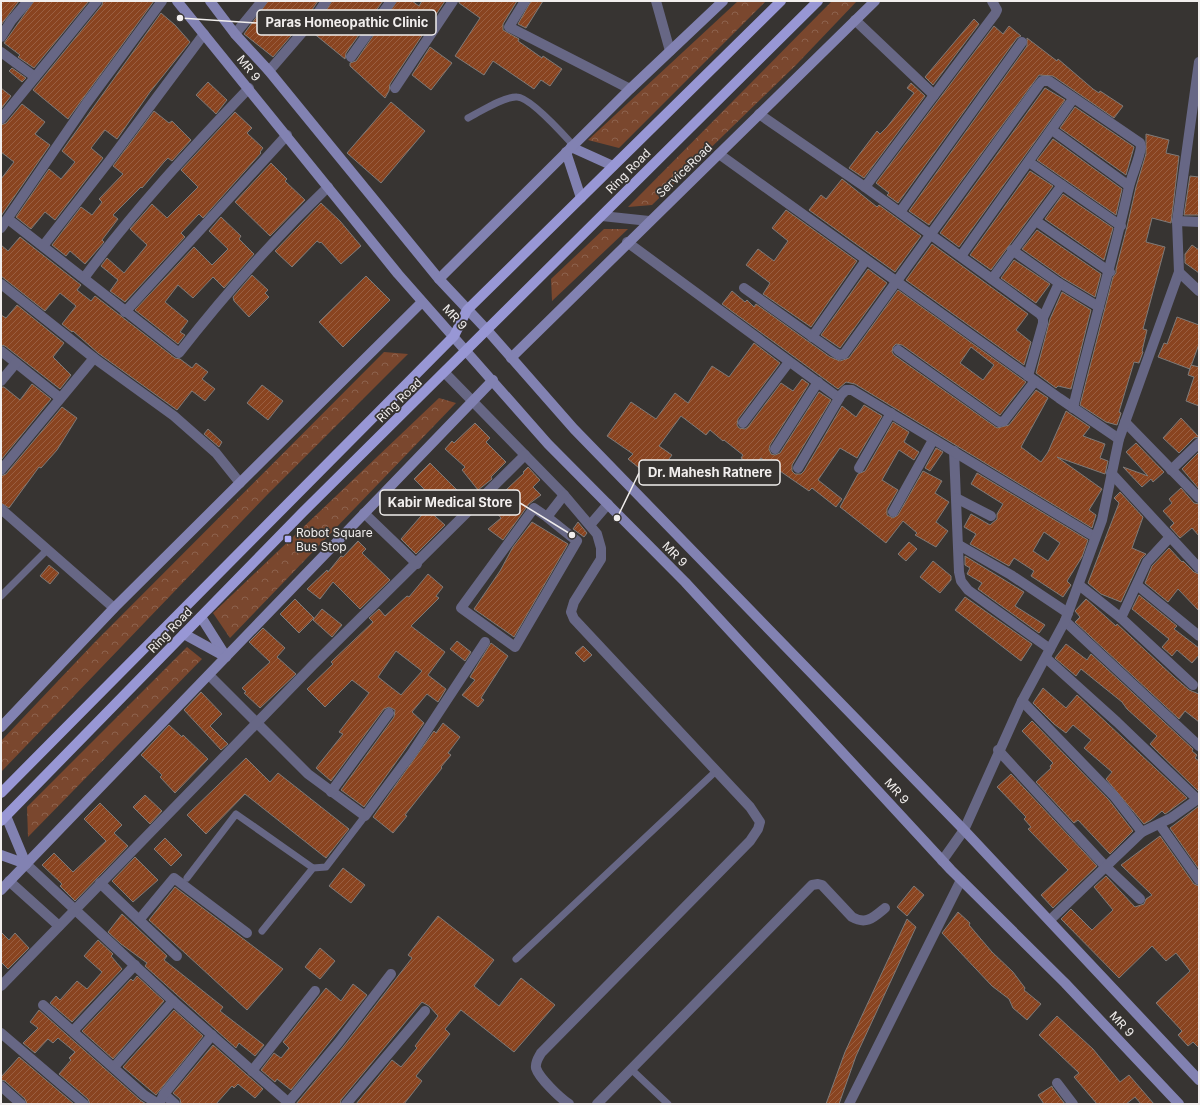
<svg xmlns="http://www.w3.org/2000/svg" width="1200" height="1105" viewBox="0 0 1200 1105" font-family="Inter,sans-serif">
<defs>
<pattern id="forest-crowns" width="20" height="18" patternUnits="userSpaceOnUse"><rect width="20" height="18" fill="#7a472e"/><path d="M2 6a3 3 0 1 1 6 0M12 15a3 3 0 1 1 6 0" fill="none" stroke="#8d624d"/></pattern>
<pattern id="building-hatch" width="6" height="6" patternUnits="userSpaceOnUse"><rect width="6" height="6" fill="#894420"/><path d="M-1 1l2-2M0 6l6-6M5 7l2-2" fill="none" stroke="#9a5f41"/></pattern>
</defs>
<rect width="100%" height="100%" fill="#373432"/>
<g fill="url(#forest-crowns)">
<polygon points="738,1 766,1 619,148 588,140"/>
<polygon points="832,1 857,1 796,65 652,205 628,207"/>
<polygon points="604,229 628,229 552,301 551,279"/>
<polygon points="384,352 408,354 267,495 1,772 1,741 94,643"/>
<polygon points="439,398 456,403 230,638 213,613"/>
<polygon points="187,647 202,659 28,837 27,807"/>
</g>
<g fill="url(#building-hatch)" stroke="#7e7a78" fill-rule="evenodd">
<polygon points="1,1 19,1 1,25"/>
<polygon points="34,1 89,1 34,68 18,57 20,55 4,43"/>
<polygon points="103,1 154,1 68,119 33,90 102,5"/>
<polygon points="268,1 318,1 308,16 273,57 244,34"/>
<polygon points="332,1 383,1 346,53 345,59 312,32"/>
<polygon points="397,1 412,1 419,6 422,1 445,1 390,84 389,91 385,98 350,66 350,63 356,61"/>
<polygon points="459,1 517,1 503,24 503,30 519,39 518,41 542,58 543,56 562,69 550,86 541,80 534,89 493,61 484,75 455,56 480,18 459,3"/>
<polygon points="531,1 543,1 526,28 518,24"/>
<polygon points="161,13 175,25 190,42 150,92 117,139 105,130 91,148 103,158 55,220 45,212 31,229 16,217 49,169 61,179 75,162 62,151"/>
<polygon points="974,19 979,24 933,85 925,77"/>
<polygon points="994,26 1003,34 1009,26 1021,36 1017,38 898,203 887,195 889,193 876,183"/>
<polygon points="1027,38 1057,61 1058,59 1093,89 1099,93 1100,91 1123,106 1114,118 1053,76 1039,75 929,225 909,211 1027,46"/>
<polygon points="430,47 452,63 431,90 412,75"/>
<polygon points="12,68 26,78 22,82 9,71"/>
<polygon points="208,82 227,100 216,114 196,95"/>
<polygon points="911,83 925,96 864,178 849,168 877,131 880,134 887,127 914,93 907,88"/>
<polygon points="1,88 11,96 1,109"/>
<polygon points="1045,88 1065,100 959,247 940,233"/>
<polygon points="391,102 425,131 381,183 347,153"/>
<polygon points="22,104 45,122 35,134 50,145 1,216 1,179 14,162 1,152 1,125 6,123"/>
<polygon points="1075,107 1134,147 1126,175 1060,128"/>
<polygon points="154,111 169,123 172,121 191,140 172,161 168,158 164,162 142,188 141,187 113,215 118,219 102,240 104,242 85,264 70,251 66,256 52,245 81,207 92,215 102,202 99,199 123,174 113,166"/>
<polygon points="235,112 252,128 247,133 263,148 260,152 261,153 203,218 199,214 181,233 185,237 125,302 110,291 118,280 101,266 107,258 124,273 147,245 130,229 152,204 167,218 198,187 181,170"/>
<polygon points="1146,134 1169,140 1166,153 1179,156 1171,223 1152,218 1146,242 1165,247 1143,329 1147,330 1142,351 1143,352 1139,363 1134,362 1119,412 1121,413 1117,425 1106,422 1080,405 1113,277 1116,273 1116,269 1127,227 1136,187 1146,154"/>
<polygon points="1053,139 1122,189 1116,215 1037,160"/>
<polygon points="271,163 287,179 285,181 305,200 270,236 235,202"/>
<polygon points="1030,171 1053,186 991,270 970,255"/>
<polygon points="1190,176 1199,177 1199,215 1184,215"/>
<polygon points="842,179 877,207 879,205 921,236 895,272 809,210 821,195 826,199"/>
<polygon points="1063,194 1113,228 1104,260 1045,219"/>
<polygon points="321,203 340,221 361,246 341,264 321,242 320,243 317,241 292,267 275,251"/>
<polygon points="786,210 857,261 811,327 763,294 770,283 746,265 758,249 774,261 788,241 772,228"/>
<polygon points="221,217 241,236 239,239 254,254 224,288 213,277 193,298 178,285 165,302 188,321 180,332 185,335 178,344 135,310 194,247 212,265 228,249 209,231"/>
<polygon points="1037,230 1101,274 1095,297 1063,278 1022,249"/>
<polygon points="20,237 81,285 77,290 91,301 95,296 175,358 180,359 192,368 196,363 208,372 202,379 215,389 205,401 192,391 177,410 98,353 73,331 72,332 62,324 76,306 60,293 45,311 1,276 1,245 8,251"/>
<polygon points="932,244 1028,314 1016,330 1031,342 1024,365 906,280"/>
<polygon points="1192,245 1199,250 1199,273 1185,263 1185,254"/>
<polygon points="1014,260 1050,284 1036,303 1001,278"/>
<polygon points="868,269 887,283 840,348 821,335"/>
<polygon points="252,275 268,290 265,293 269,297 249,317 234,301 233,297"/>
<polygon points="366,276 390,300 343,347 319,322"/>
<path d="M898 290 1026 382 1000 415 902 345 896 344 893 347 892 352 894 355 997 428 1009 425 1036 390 1048 398 1021 447 1041 462 1048 452 1066 411 1090 427 1083 436 1105 444 1100 458 1108 461 1105 474 1057 457 1102 489 1089 510 1096 515 1092 528 855 384 846 382 838 389 722 304 732 291 745 302 747 300 754 307 756 304 830 357 840 361 849 358ZM971 347 994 365 983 380 960 363Z"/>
<polygon points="1062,292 1091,310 1071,389 1058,386 1056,388 1036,373 1050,319"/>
<polygon points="17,305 64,343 53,357 71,375 60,389 5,346 1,345 1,315 6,318"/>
<polygon points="1177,317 1199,325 1199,344 1190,369 1158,357 1164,343 1167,344"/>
<polygon points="754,343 780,363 738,419 737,425 739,428 745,429 748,427 781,383 793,391 802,379 809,384 770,445 769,449 771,454 775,455 780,453 819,392 831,400 792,465 792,471 795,474 801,474 804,471 842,406 856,417 864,405 882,416 857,458 840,448 818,480 842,499 836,507 812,488 809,491 761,458 754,467 741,458 743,455 724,440 723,441 710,430 706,435 681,416 659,446 672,455 650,485 640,478 644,472 628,459 633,454 607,436 631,402 656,419 675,393 688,403 712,366 729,377"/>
<polygon points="1191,365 1199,367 1199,406 1186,401 1194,377 1188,375"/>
<polygon points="32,384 51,399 1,460 1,387 4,387 20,400"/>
<polygon points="262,385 283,401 268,420 247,403"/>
<polygon points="62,407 77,418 57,450 41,468 39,467 9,508 1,503 1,476 6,474"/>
<polygon points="1181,418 1199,437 1194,438 1179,453 1163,438"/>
<polygon points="893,422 909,432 904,442 919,452 914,460 899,450 882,480 898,490 887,509 887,515 893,518 898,515 923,471 942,481 935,493 949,502 936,522 948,531 936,547 915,535 917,533 903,521 886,543 840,507 858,474 865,471"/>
<polygon points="475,423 490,438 486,442 506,462 491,477 492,479 478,490 462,470 465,467 445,449 452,441 454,443"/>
<polygon points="208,429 222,442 219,447 204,434"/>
<polygon points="1136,443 1164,472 1153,482 1151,479 1142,487 1123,467 1148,476 1126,452"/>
<polygon points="936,448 943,452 930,471 925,468"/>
<polygon points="1199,452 1199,489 1182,469"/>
<polygon points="430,463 469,502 458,512 440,493 434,499 414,479"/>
<polygon points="528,467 540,480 533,487 541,495 529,504 503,540 488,529 501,518 490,505 524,473 523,472"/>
<path d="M977 473 1088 540 1082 557 1067 581 1071 585 1063 597 1031 576 1034 571 1014 558 1009 566 970 544 976 534 964 527 971 514 990 525 997 519V514L1003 504 971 484ZM1044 532 1060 543 1048 561 1033 551Z"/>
<polygon points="1181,488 1194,503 1199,504 1199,536 1192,528 1180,538 1170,527 1174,523 1163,511 1172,503 1169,499"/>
<polygon points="1120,492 1143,517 1132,548 1146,554 1141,559 1121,602 1101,594 1088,583 1119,503 1114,498"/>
<polygon points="427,509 445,525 416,554 401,539"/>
<polygon points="532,522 568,544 514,637 474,609 500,571 513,547"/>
<polygon points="578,522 587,533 584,537 573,529"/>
<polygon points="358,541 366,549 362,553 390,580 360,609 333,582 320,599 307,589 327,570 328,572 341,556 343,557"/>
<polygon points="909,542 917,549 906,561 898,554"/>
<polygon points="1169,548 1182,562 1183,561 1194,572 1199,574 1199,611 1178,589 1168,602 1145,583 1152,566"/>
<polygon points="965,556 1024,592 1015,606 1045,625 1039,633 978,589 982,583 967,574 970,568 965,565"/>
<polygon points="933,561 951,576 951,580 940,593 920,577"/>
<polygon points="49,565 59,573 50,584 40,576"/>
<path d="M428 574 443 587 436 596 439 598 411 626 445 652 428 675 446 689 438 702 427 694 412 712 424 723 364 807 341 790 394 717 395 710 389 707 384 709 331 781 316 768 343 734 339 732 369 693 352 680 325 707 307 689 333 664 331 662 373 622 369 618 379 609 385 616 407 596 409 597ZM396 651 422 671 401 695 378 677Z"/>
<polygon points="1139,595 1177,626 1174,629 1199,648 1199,655 1192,663 1177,650 1172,656 1162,647 1169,639 1132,609"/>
<polygon points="965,597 1032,644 1021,661 955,610"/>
<polygon points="295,599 314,618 299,633 280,614"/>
<polygon points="1086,599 1116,626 1117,624 1175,678 1189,690 1199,694 1199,722 1185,711 1179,719 1075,622 1080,617 1075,611"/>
<polygon points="322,609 342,625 332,637 313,620"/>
<polygon points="263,628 285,648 277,657 296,674 260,708 244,693 246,692 242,688 270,662 249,642"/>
<polygon points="457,641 471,652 465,661 450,649"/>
<polygon points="491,643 508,656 481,698 484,700 478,707 462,695 475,680 470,677"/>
<polygon points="1066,644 1087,660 1091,654 1193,749 1192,751 1197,755 1195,758 1199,761 1199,792 1150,744 1157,736 1127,709 1122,702 1081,669 1076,676 1055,658"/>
<polygon points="583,646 592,655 584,662 575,653"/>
<polygon points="1043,688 1066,708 1077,695 1187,798 1168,812 1165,814 1162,811 1151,820 1144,824 1106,779 1112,772 1084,748 1091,740 1073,725 1066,733 1054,724 1033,703"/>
<polygon points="201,692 222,714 210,726 228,744 221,750 184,710"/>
<polygon points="1032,721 1109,800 1133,831 1110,854 1078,820 1074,823 1036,782 1051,768 1050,766 1053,763 1022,731"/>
<polygon points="443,723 460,737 448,753 451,755 441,767 442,768 405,815 407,816 393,833 373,817 434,731 436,733"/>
<polygon points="169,725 182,737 183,735 208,759 175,793 160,777 162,775 141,755"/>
<polygon points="246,758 270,782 278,773 349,829 326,858 245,794 206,834 187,815"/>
<polygon points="1011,774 1097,866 1053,908 1041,895 1068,870 1028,829 1031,827 1024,819 1026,817 997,787"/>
<polygon points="145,795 162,811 150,824 133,807"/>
<polygon points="100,803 122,825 114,833 128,846 75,901 60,886 62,884 42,865 54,853 73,872 106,841 84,819"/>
<polygon points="1199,806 1199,867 1198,868 1170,828"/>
<polygon points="1160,836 1194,884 1199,886 1199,1048 1193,1042 1188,1046 1178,1035 1182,1031 1156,1003 1190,971 1176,953 1166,961 1152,946 1119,978 1061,919 1071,909 1092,930 1113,910 1094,887 1106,876 1135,907 1144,904 1146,899 1152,895 1121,865"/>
<polygon points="165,838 182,855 171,866 154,849"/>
<polygon points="135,857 158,880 133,902 112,881"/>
<polygon points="343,868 365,885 351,903 329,886"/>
<polygon points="914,886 924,895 907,916 897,907"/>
<polygon points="175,887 283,969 247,1010 149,920"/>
<polygon points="958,912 970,923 969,925 992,952 1013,972 1025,988 1024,990 1041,1004 1027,1020 1013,1008 1009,999 992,986 942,933"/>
<polygon points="122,914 167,956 164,960 223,1007 220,1011 264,1045 255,1056 239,1043 236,1048 145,966 147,963 121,944 108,932"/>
<polygon points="438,916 494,960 474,986 499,1006 521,978 555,1005 514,1052 461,1010 445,1029 450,1034 416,1076 422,1081 404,1104 356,1104 392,1060 401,1067 417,1048 415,1046 438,1016 429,1006 422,1002 341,1100 340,1104 296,1104 344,1046 412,958 408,955"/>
<polygon points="907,919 916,927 856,1056 839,1104 826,1104 845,1052"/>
<polygon points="1,932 9,940 15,933 29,948 8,969 1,962"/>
<polygon points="98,940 113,954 111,956 122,969 72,1022 50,1003 56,996 60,1000 77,981 87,989 102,972 84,956"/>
<polygon points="320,948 335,961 320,979 305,967"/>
<polygon points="137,976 164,1001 113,1059 82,1031 131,979 133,981"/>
<polygon points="353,984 367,995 291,1090 277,1079 275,1082 261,1070 274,1053 281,1058 289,1048 283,1042 326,988 341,1001"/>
<polygon points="39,1010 140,1100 146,1104 90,1104 88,1099 59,1074 71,1060 69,1058 75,1052 58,1038 53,1043 48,1039 35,1053 23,1043 38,1028 30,1022"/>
<polygon points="174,1010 203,1036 156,1095 123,1067"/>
<polygon points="1057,1016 1093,1049 1120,1082 1129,1075 1154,1104 1141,1104 1135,1097 1126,1104 1097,1104 1074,1077 1079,1073 1039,1035"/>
<polygon points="213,1045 263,1089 255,1098 238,1084 234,1088 232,1086 216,1104 181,1104 180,1099 173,1093"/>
<polygon points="19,1057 74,1104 27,1104 25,1099 5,1081 1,1080 1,1077"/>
<polygon points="1052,1086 1052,1087 1065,1104 1044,1104 1038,1095"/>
</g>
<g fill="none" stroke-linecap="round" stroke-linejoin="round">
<g stroke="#676785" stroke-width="7">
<path d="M468 118C480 112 504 96 517 97 530 97 563 134 573 145"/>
<polyline points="1,596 47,550"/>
<polyline points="187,878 236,814 313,868"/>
<polyline points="262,931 313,868 326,867 365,816"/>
<polyline points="516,959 716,771"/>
<polyline points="631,1069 668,1104"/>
</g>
<g stroke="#676785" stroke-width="10">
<polyline points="525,1 509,27 630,89"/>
<polyline points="656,1 670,51"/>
<polyline points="855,20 934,95"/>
<polyline points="235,34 262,1"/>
<polyline points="1,37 11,21 28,1"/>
<polyline points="1,52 35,77"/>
<polyline points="351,57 391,1"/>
<polyline points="269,71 313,20 326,1"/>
<polyline points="395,88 453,1"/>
<polyline points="759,114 865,187 1040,314 1043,318 1043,323 1028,376"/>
<polyline points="1,119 97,1"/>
<polyline points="1052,130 1129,186"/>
<polyline points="719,154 1059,398 1119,439"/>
<polyline points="1029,162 1121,226"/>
<polyline points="865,187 995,14 997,10 992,1"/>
<polyline points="900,212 1022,42"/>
<polyline points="602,216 649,221"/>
<path d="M8 219 179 353C225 294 274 239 328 187"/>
<polyline points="1036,221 1110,272"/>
<polyline points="1177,221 1199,222"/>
<polyline points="1,228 86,104 162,1"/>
<polyline points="627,242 839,398"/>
<polyline points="43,246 110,160 204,34"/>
<polyline points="1012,250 1059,283 1099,307"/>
<polyline points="961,256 1073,99"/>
<polyline points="1179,272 1199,291"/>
<path d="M84 278C135 209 190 150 249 88"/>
<polyline points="992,279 1062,185"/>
<polyline points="1,284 94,358 174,416 216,453 240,483"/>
<path d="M744 288 834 352 839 355 844 354 1038 86 1042 81H1049L1140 143 1141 147C1139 161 1131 176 1128 191 1112 264 1090 335 1073 408"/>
<polyline points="125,312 287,135"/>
<polyline points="1043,318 1059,283"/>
<polyline points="812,337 866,260"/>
<polyline points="898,350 999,422 1004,421 1007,417 1035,381"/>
<polyline points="1,351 60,398"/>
<path d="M445 373 564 495 597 534 601 548V559L574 602 571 612 574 619 750 807 760 822 758 829 750 841 541 1053C539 1057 535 1062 536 1068 539 1078 560 1098 569 1104"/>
<polyline points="1,381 16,363"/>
<polyline points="1125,422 1199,498"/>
<polyline points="743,423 789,362"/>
<polyline points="775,449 818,382"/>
<polyline points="954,451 959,572 961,581 968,590 1050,649"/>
<polyline points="798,468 841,395 846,390 852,390 1095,537"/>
<polyline points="859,468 891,413"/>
<polyline points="1,470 94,358"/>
<polyline points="1171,470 1199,443"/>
<polyline points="1111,473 1199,568"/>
<polyline points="956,498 991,516"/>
<polyline points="1,509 114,608"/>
<polyline points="893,512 933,440"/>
<polyline points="364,513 417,564"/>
<polyline points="547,517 577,541 515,647 461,608 534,508 547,517 564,495"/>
<polyline points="590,525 608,504"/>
<polyline points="959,545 1011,575 1068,613"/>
<polyline points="1079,585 1121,618 1193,685"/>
<polyline points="1137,585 1199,636"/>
<polyline points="1121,618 1147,562 1170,537"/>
<polyline points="1065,621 1199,746"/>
<polyline points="1046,658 1117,722 1197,799"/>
<polyline points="209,675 308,774 365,816 412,753 485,642"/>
<polyline points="1022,701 1114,796 1142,832"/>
<polyline points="998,750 1105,866 1140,899"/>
<polyline points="331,792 389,713"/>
<polyline points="1160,825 1199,880"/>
<polyline points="942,861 964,830 1022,701 1065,621 1102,520 1119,439 1179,272 1177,221 1199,62"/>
<polyline points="26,864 173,1001 290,1104"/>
<polyline points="9,881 59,926"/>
<polyline points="100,883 177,956"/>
<polyline points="139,920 174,878 247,933"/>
<polyline points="1050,920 1142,832 1171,818 1199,798"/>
<polyline points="1,986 313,665 525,455"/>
<polyline points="43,1005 144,1095 158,1104"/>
<polyline points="73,1031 135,965"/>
<polyline points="1,1033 84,1104"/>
<polyline points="114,1067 173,1001"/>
<polyline points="252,1071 315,991"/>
<polyline points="1057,1083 1073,1104"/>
<polyline points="1,1086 21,1104"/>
<polyline points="164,1094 175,1104"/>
<polyline points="159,1104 164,1094 212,1035"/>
<polyline points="287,1104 339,1042 391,974"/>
<polyline points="346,1104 425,1011"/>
<path d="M597 1104 812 885 818 884 822 885 852 917C866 925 873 918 885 908"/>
<polyline points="849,1104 961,880"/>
</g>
<g stroke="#8282b2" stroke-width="10">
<polyline points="177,1 398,274 548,444 685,582 951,870 1065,983 1179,1104"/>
<polyline points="210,1 235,34 269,71 439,279 487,330 574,429 964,830 1199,1080"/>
<polyline points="571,147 613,166"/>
<polyline points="566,152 581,198"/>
<polyline points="439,279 630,89 723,1"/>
<polyline points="511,358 875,1"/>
<polyline points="201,617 225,655"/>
<polyline points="184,634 226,657"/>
<polyline points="1,727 114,608 422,302"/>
<polyline points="6,816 26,864"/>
<polyline points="1,855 26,864"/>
<polyline points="1,890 493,380"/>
</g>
<g stroke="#9897d5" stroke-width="10">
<polyline points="1,793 454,336 467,310 781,1"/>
<polyline points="1,821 303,512 818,1"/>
</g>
</g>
<rect fill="#afaefa" stroke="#373432" stroke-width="1.5" x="284" y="535" width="8" height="8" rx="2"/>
<g text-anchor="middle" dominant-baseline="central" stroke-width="3.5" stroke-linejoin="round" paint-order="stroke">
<g font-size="12" fill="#f1eeed" stroke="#373432">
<text transform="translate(249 68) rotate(51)">MR 9</text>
<text transform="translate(684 170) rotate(-44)">ServiceRoad</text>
<text transform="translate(628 171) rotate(-45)">Ring Road</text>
<text transform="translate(455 317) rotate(47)">MR 9</text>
<text transform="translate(399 400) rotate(-44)">Ring Road</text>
<text transform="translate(675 554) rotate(45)">MR 9</text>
<text transform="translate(170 630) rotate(-46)">Ring Road</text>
<text transform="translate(897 791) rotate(48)">MR 9</text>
<text transform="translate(1122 1024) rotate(47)">MR 9</text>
</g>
<g font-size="12" fill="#f1eeed" stroke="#373432" text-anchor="start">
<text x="296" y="532">Robot Square<tspan x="296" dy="14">Bus Stop</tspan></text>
</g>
</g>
<path fill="none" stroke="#f1eeed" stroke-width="1.5" d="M180 18L257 23M617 518L639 473M572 535L520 503"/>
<g fill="#f1eeed" stroke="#373432" stroke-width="1.5">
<circle cx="180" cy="18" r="4"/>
<circle cx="617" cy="518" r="4"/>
<circle cx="572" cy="535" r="4"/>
</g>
<g fill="#373432" stroke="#f1eeed" stroke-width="1.5">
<rect x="257" y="10" width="179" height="25" rx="4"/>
<rect x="639" y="460" width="141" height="25" rx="4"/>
<rect x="380" y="490" width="140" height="25" rx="4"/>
</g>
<g font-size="13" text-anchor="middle" font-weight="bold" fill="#f1eeed">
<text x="347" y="27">Paras Homeopathic Clinic</text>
<text x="710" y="477">Dr. Mahesh Ratnere</text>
<text x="450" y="507">Kabir Medical Store</text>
</g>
<rect width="1200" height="1105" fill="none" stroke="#f1eeed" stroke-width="4"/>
</svg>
